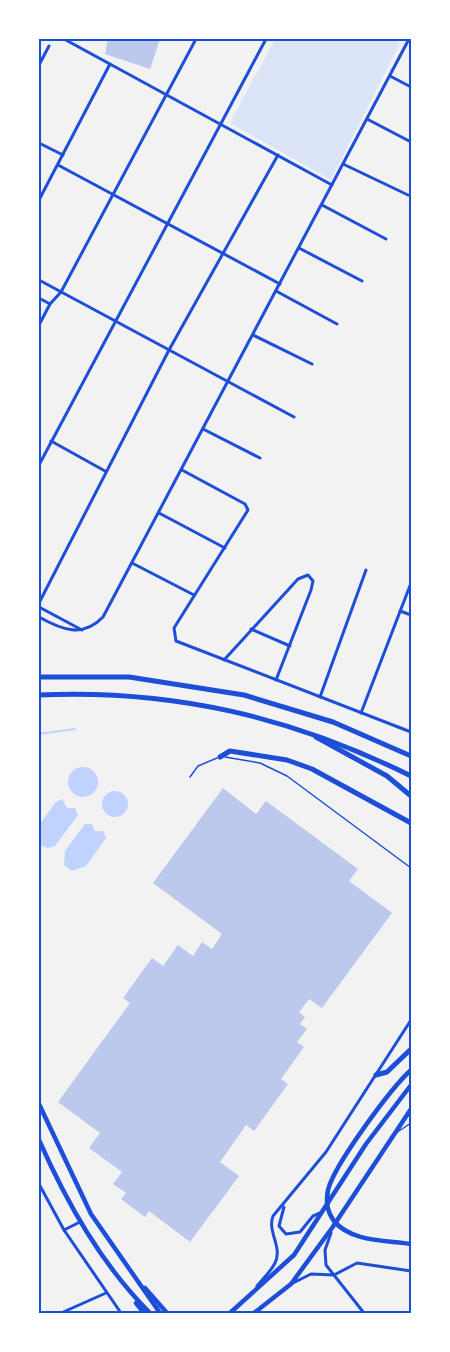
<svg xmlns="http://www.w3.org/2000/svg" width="450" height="1352" viewBox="0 0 450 1352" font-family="Mulish,sans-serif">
<rect width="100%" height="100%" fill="#f2f2f2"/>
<polygon fill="#dbe4f7" points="275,39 392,39 400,43 331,180 230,123"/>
<g fill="#bfd3fe">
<circle cx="83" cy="782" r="15"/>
<circle cx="115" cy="804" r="13"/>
<polygon points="62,799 67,808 75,808 78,815 55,846 48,848 39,845 39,825 56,802"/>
<polygon points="85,824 92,824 95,831 103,831 106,838 86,866 72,871 64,865 65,851"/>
</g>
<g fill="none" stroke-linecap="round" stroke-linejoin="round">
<polyline stroke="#bfd3fe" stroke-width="2" points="39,734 75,729"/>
</g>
<g fill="#bdc9ec">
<polygon points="108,39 160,39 150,69 105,54"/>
<polygon points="223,788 256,814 266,801 358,869 349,881 392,913 322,1008 309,999 299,1012 305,1017 300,1024 307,1029 297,1042 304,1047 281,1079 288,1084 254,1131 246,1125 220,1162 239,1176 190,1242 149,1211 145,1217 121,1199 126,1193 113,1184 122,1172 89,1148 100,1133 58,1102 130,1003 123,998 152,958 163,966 178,945 193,956 202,942 212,949 222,934 153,883"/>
</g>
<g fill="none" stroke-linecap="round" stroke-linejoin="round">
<g stroke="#1d4ed8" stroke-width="1.5">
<polyline points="225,757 260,763 287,776 411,868"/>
<polyline points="190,777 198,766 217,758"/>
<polyline points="399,1131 411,1123"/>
</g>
<g stroke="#1d4ed8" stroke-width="3">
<polyline points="64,39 332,185"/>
<polyline points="39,65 49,46"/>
<polyline points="390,76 411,87"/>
<polyline points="367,119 411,142"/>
<polyline points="39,143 63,155"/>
<polyline points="343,164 408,195"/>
<polyline points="58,165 280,284"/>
<polyline points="39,200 110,64"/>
<polyline points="322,205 386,239"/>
<polyline points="299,248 362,281"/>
<polyline points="39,280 294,417"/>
<polyline points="276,291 337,324"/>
<polyline points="39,298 50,304"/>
<polyline points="39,325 50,304 61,292 196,39"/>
<polyline points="253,335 312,364"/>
<polyline points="203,429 260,458"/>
<polyline points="51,441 105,471"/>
<polyline points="39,465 266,39"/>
<polyline points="182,470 245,504 248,510 174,628 176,641 411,732"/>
<polyline points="159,513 225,548"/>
<polyline points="132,563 194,595"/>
<polyline points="39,603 169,350 278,155"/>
<polyline points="39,607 82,630"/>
<polyline points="400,611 411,615"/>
<path d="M39 617C62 630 83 638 103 617L409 39"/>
<polyline points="251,629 290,646"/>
<polyline points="224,660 298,579 308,575 313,581 311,590 276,680"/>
<polyline points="320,697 366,570"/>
<polyline points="361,713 411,583"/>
<polyline points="39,1184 64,1230 121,1313"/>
<polyline points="284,1207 279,1226 286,1234 300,1232 313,1216 320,1213"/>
<polyline points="64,1230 80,1222"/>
<polyline points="331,1233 325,1250 326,1265 364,1313"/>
<polyline points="334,1275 357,1263 411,1271"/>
<polyline points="293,1283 311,1274 334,1275"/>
<path d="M257 1286C263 1279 271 1271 275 1263 283 1247 267 1232 273 1216L326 1152 411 1020"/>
<polyline points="61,1313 106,1293"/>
</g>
<g stroke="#1d4ed8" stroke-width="4.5">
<path d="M411 1070C391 1088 334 1165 328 1190 326 1200 327 1212 334 1221 351 1242 386 1240 411 1244"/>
<polyline points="39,1104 91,1214 160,1313"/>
<path d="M39 1140C67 1203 101 1264 150 1313"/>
<polyline points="145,1288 167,1313"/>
<polyline points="136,1303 144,1313"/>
<polyline points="230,1313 294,1255 366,1144 411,1085"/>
<polyline points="254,1313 291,1284 332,1228 411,1109"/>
</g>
<g stroke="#1d4ed8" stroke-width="5">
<polyline points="39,677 129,677 244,695 333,722 411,756"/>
<path d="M39 695C173 689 292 717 411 776"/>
<polyline points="316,737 387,776 411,796"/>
<polyline points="220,757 230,751 287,760 312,769 411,823"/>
<polyline points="376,1075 387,1072 411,1049"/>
</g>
</g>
<rect width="450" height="1352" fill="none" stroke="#ffffff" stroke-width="81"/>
<rect x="40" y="40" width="370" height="1272" fill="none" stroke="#1d4ed8" stroke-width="2"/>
</svg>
